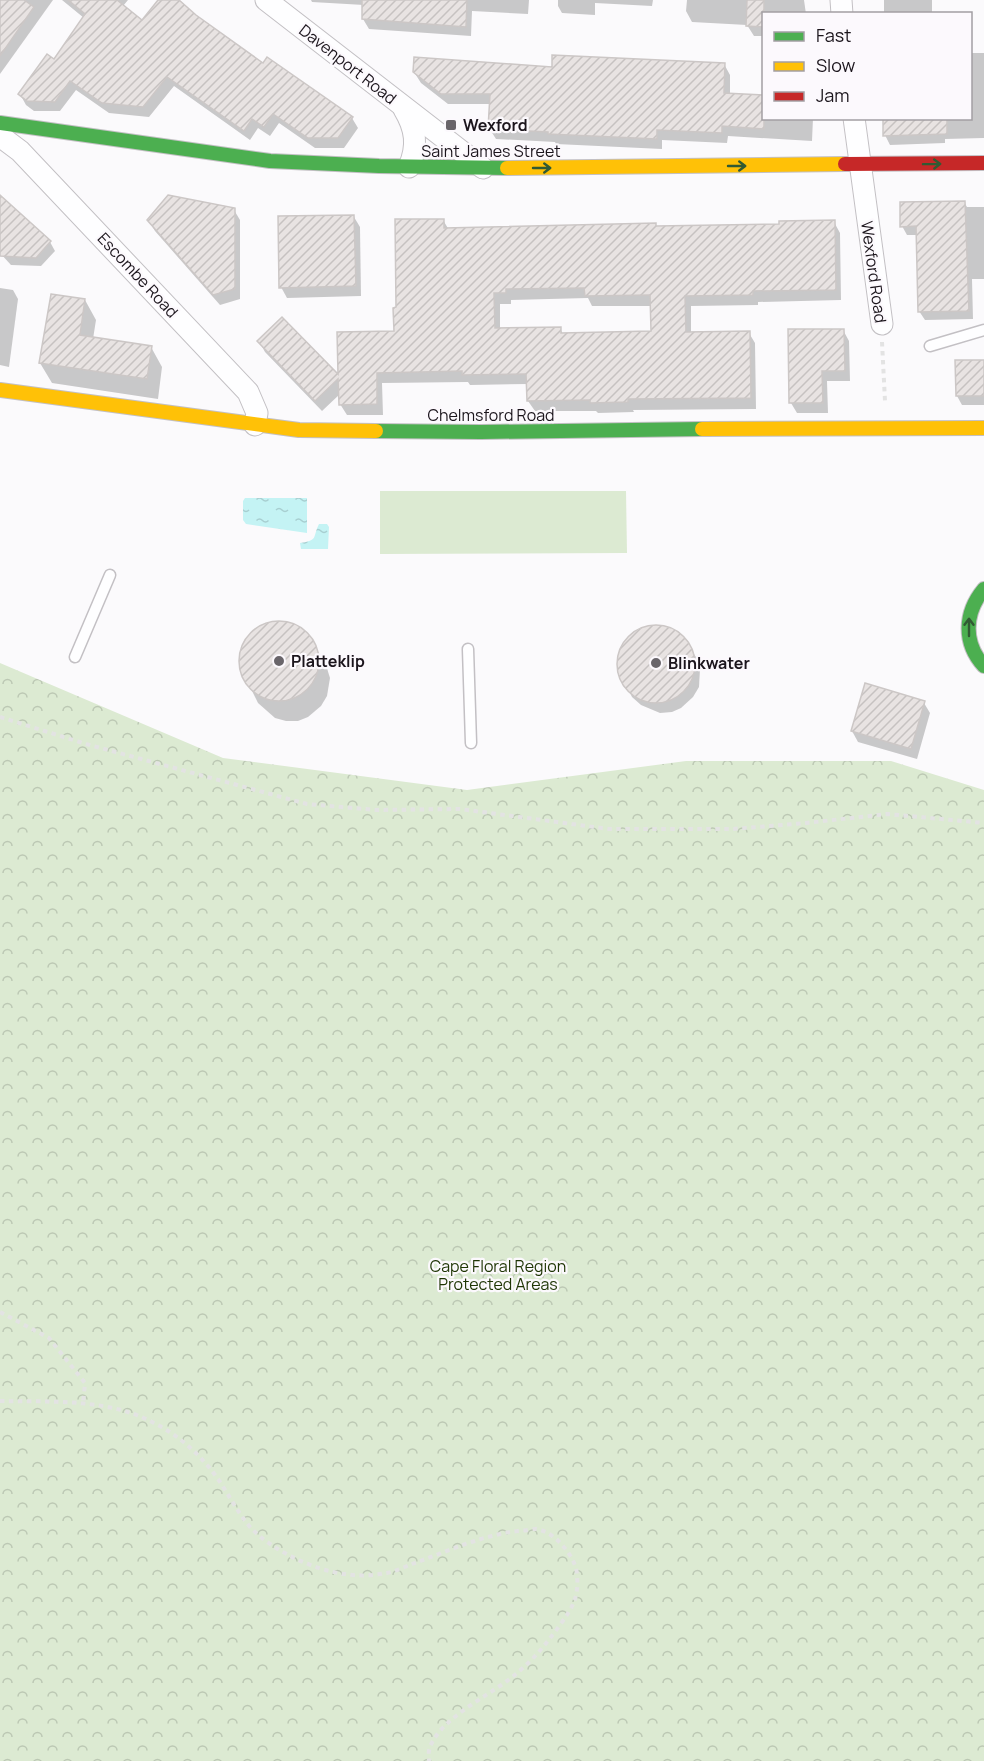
<svg xmlns="http://www.w3.org/2000/svg" width="984" height="1761" viewBox="0 0 984 1761" font-family="Manrope,sans-serif">
<defs>
<pattern id="forest-crowns" width="20" height="18" patternUnits="userSpaceOnUse" patternTransform="scale(1.5)"><rect width="20" height="18" fill="#dcead2"/><path d="M2 6a3 3 0 1 1 6 0M12 15a3 3 0 1 1 6 0" fill="none" stroke="#bcc8b4"/></pattern>
<pattern id="water-ripples" width="26" height="14" patternUnits="userSpaceOnUse" patternTransform="scale(1.5)"><rect width="26" height="14" fill="#c4f3f4"/><path d="M2 4q2-2 4 0t4 0M15 11q2-2 4 0t4 0" fill="none" stroke="#a8cfd1"/></pattern>
<pattern id="building-hatch" width="6" height="6" patternUnits="userSpaceOnUse" patternTransform="scale(1.5)"><rect width="6" height="6" fill="#e8e3e2"/><path d="M-1 1l2-2M0 6l6-6M5 7l2-2" fill="none" stroke="#c6c2c1"/></pattern>
</defs>
<rect width="100%" height="100%" fill="#fbfafc"/>
<polygon fill="url(#forest-crowns)" points="0,663 223,758 467,790 686,761 891,761 984,790 984,1761 0,1761"/>
<polygon fill="#dcead2" points="380,491 626,491 627,553 380,554"/>
<g fill="url(#water-ripples)">
<polygon points="245,498 307,498 307,533 246,524 243,520 243,501"/>
<path d="M319 524H327L329 527 328 549H301L300 543C319 540 312 538 319 524Z"/>
</g>
<g fill="#0003" fill-rule="evenodd">
<polygon points="1,0 53,0 0,74 0,2"/>
<polygon points="62,0 128,0 123,6 142,22 160,0 176,0 195,16 264,65 352,118 358,128 344,148 315,148 279,123 270,136 258,128 250,140 174,86 149,117 109,113 76,90 60,111 34,111 26,105 20,94 54,61 84,18"/>
<polygon points="311,0 529,0 528,14 472,11 471,36 369,29 363,19 364,5 312,2"/>
<polygon points="558,0 653,0 652,6 595,3 595,15 562,13 558,6"/>
<polygon points="687,0 804,0 806,14 764,14 764,36 754,36 747,25 692,22 686,11"/>
<rect x="884" y="0" width="48" height="14"/>
<polygon points="972,53 984,53 984,138 945,139 945,143 890,145 885,135 884,118 970,118 970,105 972,105"/>
<polygon points="724,64 730,75 730,95 764,118 813,118 812,141 728,136 727,143 662,140 662,149 556,144 555,142 496,139 489,128 491,104 448,104 421,83 414,72"/>
<polygon points="0,197 50,242 55,251 41,266 11,265 0,253"/>
<polygon points="964,202 967,207 984,207 984,279 972,279 973,319 925,320 919,311 918,235 907,235 902,226"/>
<polygon points="234,210 240,220 240,299 220,305 155,231 149,221"/>
<polygon points="354,217 360,227 361,296 287,298 281,287"/>
<path d="M443 220 449 230 781 226 834 222 840 233 841 300 758 302V305L691 306V333H749L755 343 756 409 633 410 634 412 598 413 596 411H535L528 401V384L470 385 468 382 382 383 383 415H347L340 404V394L322 411 265 352 259 341 340 378 396 333ZM588 298 592 306H652V333L563 334 560 329H500V304H511V300Z"/>
<polygon points="0,288 13,290 18,299 9,367 0,365"/>
<polygon points="85,300 96,320 93,339 151,347 162,367 158,399 52,383 40,363"/>
<polygon points="843,330 849,341 850,381 827,381 828,413 797,413 791,403"/>
<polygon points="984,361 984,405 962,405 957,396"/>
<polygon points="274,622 288,624 297,627 305,633 326,665 330,678 327,696 321,706 308,717 298,721 286,721 275,718 258,703 240,666 242,648 251,633 262,626"/>
<polygon points="650,627 664,627 680,635 696,657 700,669 699,687 693,697 681,708 672,712 660,713 641,705 632,697 619,670 619,661 623,646 629,638 638,631"/>
<polygon points="924,703 930,713 917,759 858,742 852,731"/>
</g>
<g fill="url(#building-hatch)" stroke="#ccc7c6" stroke-width="1.5" fill-rule="evenodd">
<polygon points="0,0 24,0 34,7 0,56"/>
<polygon points="68,0 117,0 142,20 158,0 179,0 196,15 263,63 267,57 353,117 338,138 308,138 273,114 264,127 252,119 244,131 167,77 143,107 102,103 70,81 55,102 27,101 18,94 47,54 54,59 85,14"/>
<polygon points="362,0 467,0 466,27 362,19"/>
<polygon points="747,0 764,0 764,27 746,26"/>
<polygon points="552,55 725,63 724,93 764,95 764,129 722,126 722,133 657,130 657,139 548,134 548,132 488,129 490,94 441,94 413,72 414,57 552,67"/>
<polygon points="883,118 947,118 947,134 883,136"/>
<polygon points="0,195 51,241 36,258 0,256"/>
<polygon points="168,195 235,208 235,289 213,295 147,220"/>
<polygon points="965,201 969,311 918,312 916,226 900,227 900,202"/>
<polygon points="354,215 356,286 279,288 278,216"/>
<path d="M395 219H444V228L656 223V226L779 224V221L835 220 836 290 753 291V295L685 296 686 332 750 331 751 398 628 399V402L590 403V400L527 401 526 374 462 375V371L377 373V404L339 405 338 379 315 401 257 341 282 317 338 374 337 332 394 331 393 308 396 307ZM584 288 585 296 650 295 651 331 561 333V327L495 328 494 293H506V289Z"/>
<polygon points="51,294 85,299 80,335 152,346 147,379 39,363"/>
<polygon points="788,329 844,329 845,371 822,371 823,403 789,403"/>
<polygon points="955,360 984,360 984,396 956,396"/>
<circle cx="279" cy="661" r="40"/>
<circle cx="656" cy="664" r="39"/>
<polygon points="865,683 925,701 911,749 851,731"/>
</g>
<g fill="none" stroke-linecap="round" stroke-linejoin="round">
<defs>
<g id="lane">
<polyline points="930,346 984,330"/>
<polyline points="468,649 471,743"/>
<polyline points="75,657 110,575"/>
</g>
<g id="street">
<polyline points="266,0 483,168"/>
<polyline points="841,0 842,14"/>
<path d="M404 109C416 129 418 146 409 167"/>
<polyline points="854,118 882,324"/>
<polyline points="0,136 20,151 248,392 257,413 255,425"/>
</g>
<g id="fast">
<polyline points="0,123 270,161 379,166 507,168"/>
<polyline points="376,431 481,432 702,429"/>
<path d="M984 589C964 613 963 643 984 666"/>
</g>
<g id="slow">
<polyline points="507,168 845,164"/>
<polyline points="0,390 299,430 376,431"/>
<polyline points="702,429 984,428"/>
</g>
<polyline id="jam" points="845,164 984,163"/>
</defs>
<use href="#lane" stroke="#c3c0c4" stroke-width="13"/>
<use href="#street" stroke="#c3c0c4" stroke-width="23"/>
<use href="#fast" stroke="#c3c0c4" stroke-width="16"/>
<use href="#slow" stroke="#c3c0c4" stroke-width="16"/>
<use href="#jam" stroke="#c3c0c4" stroke-width="16"/>
<g stroke="#e3e3e3" stroke-width="4" stroke-dasharray="4.5 4.5" stroke-linecap="butt">
<polyline points="882,342 885,401"/>
<polyline points="0,717 86,744 307,804 376,810 460,809 609,829 733,829 806,823 887,814 984,823"/>
<polyline points="0,1312 49,1338 85,1383 83,1404"/>
<path d="M0 1401C51 1402 108 1398 154 1423 182 1437 205 1459 222 1485 231 1499 239 1514 250 1527 271 1550 314 1570 344 1574 357 1576 373 1576 386 1573 395 1572 404 1567 412 1564 446 1552 482 1535 518 1531 524 1531 531 1529 536 1529 548 1531 556 1538 563 1546 570 1554 576 1564 577 1574 579 1597 573 1607 560 1625 547 1643 534 1659 517 1673 492 1695 442 1716 430 1747 428 1751 429 1757 429 1761"/>
</g>
<use href="#lane" stroke="#fefeff" stroke-width="10"/>
<use href="#street" stroke="#fefeff" stroke-width="21"/>
<use href="#fast" stroke="#4caf50" stroke-width="14"/>
<use href="#slow" stroke="#ffc107" stroke-width="14"/>
<use href="#jam" stroke="#c62828" stroke-width="14"/>
</g>
<defs><path id="oneway-shaft" d="M-6 0H5M1.5-3L5.5 0L1.5 3" fill="none" stroke-width="1.6" stroke-linecap="round" stroke-linejoin="round" transform="scale(1.5)"/></defs>
<g stroke="#315a33">
<use href="#oneway-shaft" transform="translate(932 164) rotate(-1)"/>
<use href="#oneway-shaft" transform="translate(737 166)"/>
<use href="#oneway-shaft" transform="translate(542 168)"/>
<use href="#oneway-shaft" transform="translate(969 627) rotate(-90)"/>
</g>
<g fill="#69656a" stroke="#fcf9fd" stroke-width="2">
<rect x="445" y="119" width="12" height="12" rx="3"/>
<circle cx="279" cy="661" r="6"/>
<circle cx="656" cy="663" r="6"/>
</g>
<g text-anchor="middle" dominant-baseline="central" stroke-width="4.5" stroke-linejoin="round" paint-order="stroke">
<g font-size="16" fill="#1b151c" stroke="#fcf9fd">
<text transform="translate(348 64) rotate(38)">Davenport Road</text>
<text x="491" y="151">Saint James Street</text>
<text transform="translate(874 272) rotate(82)">Wexford Road</text>
<text transform="translate(138 275) rotate(47)">Escombe Road</text>
<text x="491" y="415">Chelmsford Road</text>
</g>
<g font-size="16" font-weight="bold" fill="#1b151c" stroke="#fcf9fd" text-anchor="start">
<text x="463" y="125">Wexford</text>
<text x="291" y="661">Platteklip</text>
<text x="668" y="663">Blinkwater</text>
</g>
<g font-size="16" fill="#1e3504" stroke="#fcf9fd">
<text x="498" y="1266">Cape Floral Region<tspan x="498" dy="18">Protected Areas</tspan></text>
</g>
</g>
<rect x="762" y="12" width="210" height="108" fill="#fcf9fd" stroke="#a29ea3" stroke-width="1.5"/>
<rect x="774" y="32" width="30" height="9" fill="#4caf50" stroke="#a29ea3" stroke-width="1.5"/>
<text x="816" y="42" font-size="18" fill="#1b151c">Fast</text>
<rect x="774" y="62" width="30" height="9" fill="#ffc107" stroke="#a29ea3" stroke-width="1.5"/>
<text x="816" y="72" font-size="18" fill="#1b151c">Slow</text>
<rect x="774" y="92" width="30" height="9" fill="#c62828" stroke="#a29ea3" stroke-width="1.5"/>
<text x="816" y="102" font-size="18" fill="#1b151c">Jam</text>
</svg>
